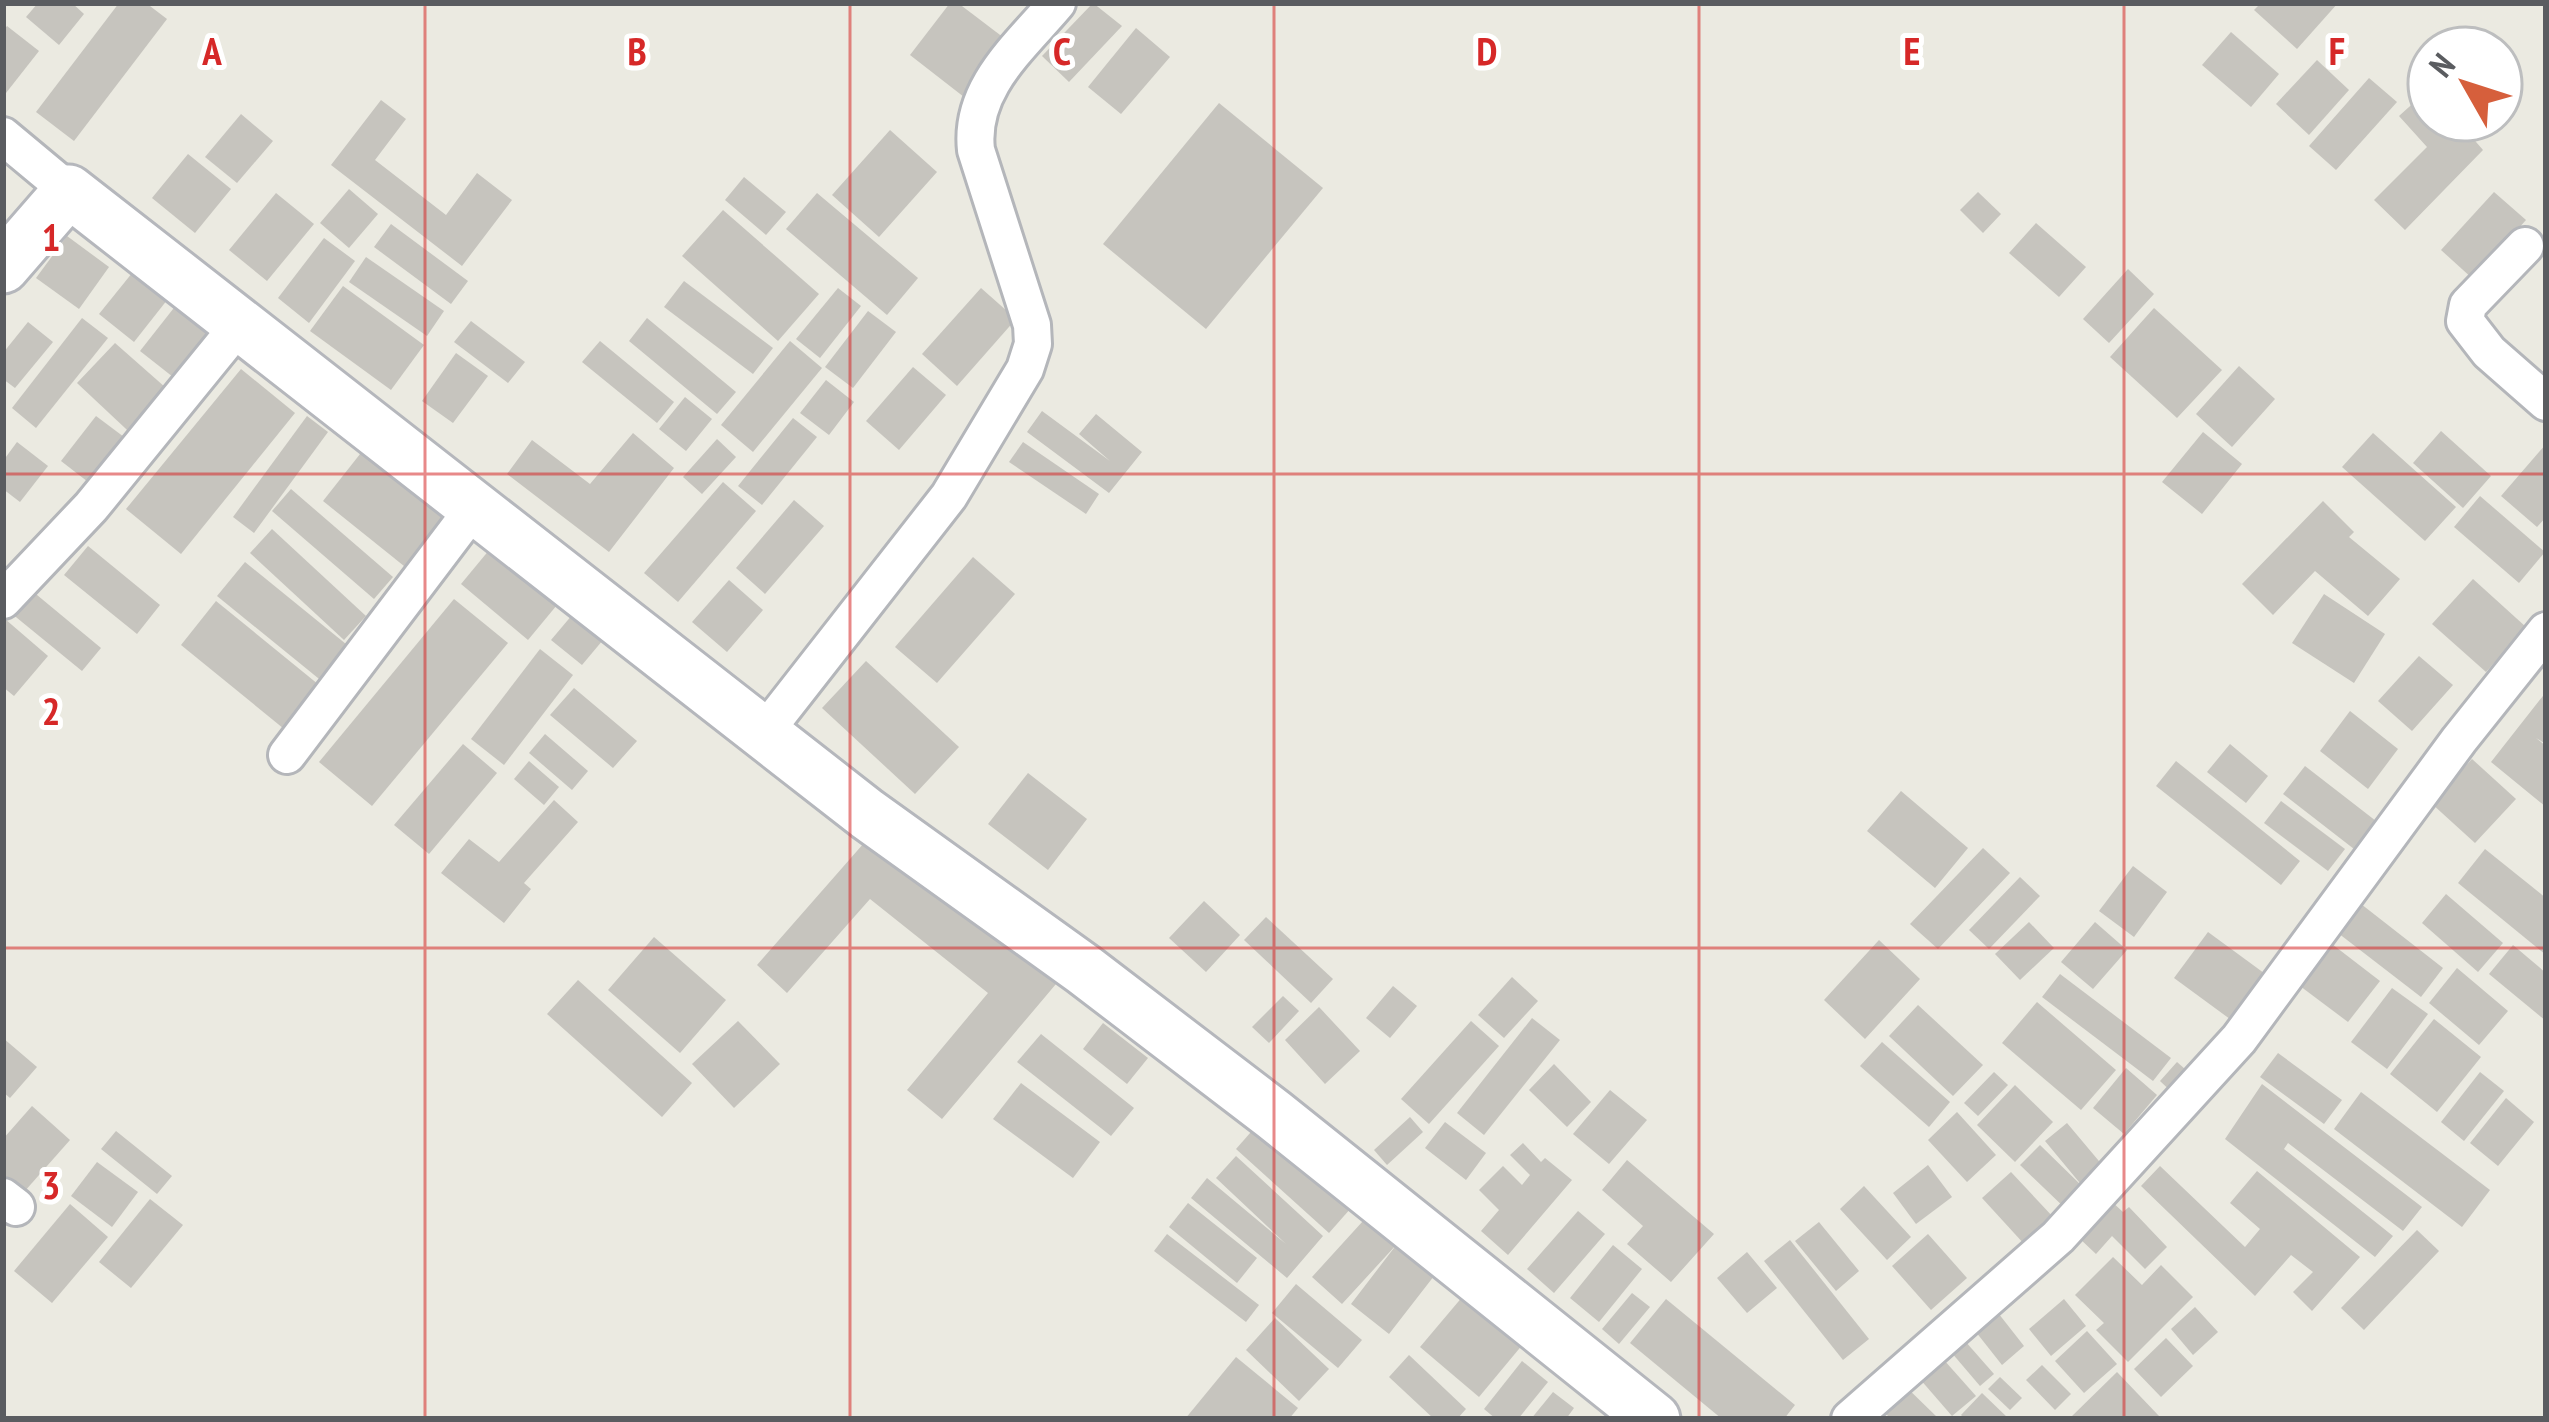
<svg xmlns="http://www.w3.org/2000/svg" width="2549" height="1422" viewBox="0 0 2549 1422" font-family="'PT Sans Narrow',sans-serif">
<rect width="100%" height="100%" fill="#ebeae1"/>
<g fill="#c6c4be">
<polygon points="38,3 72,3 84,14 59,45 26,17"/>
<polygon points="119,3 146,3 167,19 74,141 36,112"/>
<polygon points="950,3 958,3 1008,41 964,97 910,55"/>
<polygon points="1093,3 1122,26 1069,82 1042,56"/>
<polygon points="2261,3 2338,3 2297,49 2254,10"/>
<polygon points="7,26 39,51 6,93 3,31"/>
<polygon points="1136,28 1170,57 1121,114 1088,87"/>
<polygon points="2231,32 2279,74 2251,107 2202,65"/>
<polygon points="2317,60 2349,90 2309,135 2276,104"/>
<polygon points="2369,78 2397,102 2336,170 2309,146"/>
<polygon points="2429,89 2429,120 2457,120 2483,150 2405,230 2374,200 2427,147 2399,116"/>
<polygon points="381,100 406,119 375,160 446,215 477,173 512,200 462,266 331,165"/>
<polygon points="1219,103 1323,188 1206,329 1103,244"/>
<polygon points="241,114 273,141 237,183 205,157"/>
<polygon points="890,130 937,172 879,237 832,195"/>
<polygon points="188,154 231,189 195,233 152,198"/>
<polygon points="744,177 786,212 766,235 725,200"/>
<polygon points="349,189 378,214 349,248 320,223"/>
<polygon points="1978,192 2001,214 1983,233 1960,210"/>
<polygon points="2494,192 2526,220 2473,279 2441,250"/>
<polygon points="276,193 314,224 267,281 229,250"/>
<polygon points="817,193 918,278 887,315 786,229"/>
<polygon points="723,210 819,294 778,341 682,256"/>
<polygon points="2036,223 2086,267 2059,297 2009,253"/>
<polygon points="391,224 468,281 451,304 374,247"/>
<polygon points="67,236 109,267 79,309 36,278"/>
<polygon points="324,238 355,261 309,323 278,298"/>
<polygon points="366,257 444,311 427,336 349,282"/>
<polygon points="141,262 175,290 134,342 99,314"/>
<polygon points="2128,269 2154,294 2109,343 2083,319"/>
<polygon points="684,281 773,348 753,374 664,307"/>
<polygon points="343,286 424,345 391,390 310,331"/>
<polygon points="838,288 861,306 820,358 796,339"/>
<polygon points="981,288 1016,319 957,386 922,354"/>
<polygon points="188,290 235,327 187,388 140,351"/>
<polygon points="2154,308 2222,370 2177,418 2110,357"/>
<polygon points="868,311 896,332 853,388 825,367"/>
<polygon points="82,318 108,338 36,428 12,408"/>
<polygon points="647,318 736,392 717,414 629,341"/>
<polygon points="471,321 525,362 508,383 454,342"/>
<polygon points="28,322 53,342 15,388 3,379 3,353"/>
<polygon points="600,341 674,402 657,423 582,362"/>
<polygon points="790,341 822,368 753,452 721,425"/>
<polygon points="115,343 174,395 141,443 77,383"/>
<polygon points="456,353 488,376 453,423 422,401"/>
<polygon points="2239,366 2275,399 2232,447 2196,414"/>
<polygon points="913,367 946,395 899,450 866,421"/>
<polygon points="241,369 295,413 181,554 126,509"/>
<polygon points="826,380 854,402 829,435 800,413"/>
<polygon points="685,397 712,419 686,451 659,429"/>
<polygon points="1042,411 1110,461 1079,434 1096,414 1142,452 1109,493 1027,432"/>
<polygon points="96,416 136,446 101,492 61,461"/>
<polygon points="307,416 328,432 254,533 233,517"/>
<polygon points="793,418 817,437 762,505 738,486"/>
<polygon points="2441,431 2491,476 2463,508 2413,463"/>
<polygon points="2203,432 2242,464 2202,514 2162,482"/>
<polygon points="633,433 674,468 609,552 507,474 532,440 590,484"/>
<polygon points="2373,433 2456,507 2425,541 2342,467"/>
<polygon points="717,439 736,457 702,494 683,477"/>
<polygon points="17,442 48,466 20,502 3,489 3,461"/>
<polygon points="1023,442 1099,494 1086,514 1009,462"/>
<polygon points="2546,444 2546,517 2537,527 2501,496"/>
<polygon points="364,449 450,519 409,570 323,501"/>
<polygon points="723,482 756,511 678,602 644,573"/>
<polygon points="291,489 393,577 374,599 272,511"/>
<polygon points="2480,496 2545,552 2519,583 2454,527"/>
<polygon points="794,500 824,526 765,594 736,568"/>
<polygon points="2323,501 2354,532 2349,537 2400,579 2368,616 2315,571 2273,615 2242,584"/>
<polygon points="272,529 366,616 344,640 250,553"/>
<polygon points="88,546 160,605 137,634 64,575"/>
<polygon points="490,549 557,605 528,640 461,584"/>
<polygon points="973,557 1015,594 937,683 895,647"/>
<polygon points="245,562 357,653 329,687 217,596"/>
<polygon points="2473,579 2526,627 2486,672 2432,624"/>
<polygon points="729,580 763,610 727,652 692,622"/>
<polygon points="31,590 101,648 82,671 11,613"/>
<polygon points="2324,594 2385,634 2354,683 2292,643"/>
<polygon points="454,599 508,643 372,806 319,762"/>
<polygon points="216,601 324,689 289,733 181,645"/>
<polygon points="578,608 608,634 582,665 551,640"/>
<polygon points="5,619 48,656 14,696 3,687"/>
<polygon points="540,649 573,675 504,765 471,739"/>
<polygon points="2419,656 2453,685 2412,731 2378,701"/>
<polygon points="866,661 959,747 915,794 822,708"/>
<polygon points="574,688 637,741 613,768 550,715"/>
<polygon points="2546,692 2546,744 2536,738 2546,746 2546,807 2491,762"/>
<polygon points="2350,711 2398,749 2368,789 2320,751"/>
<polygon points="545,734 588,771 572,790 529,753"/>
<polygon points="463,744 497,773 429,854 394,825"/>
<polygon points="2230,744 2268,776 2246,803 2207,772"/>
<polygon points="2472,759 2516,799 2475,843 2431,803"/>
<polygon points="529,761 559,787 544,805 514,779"/>
<polygon points="2176,761 2300,861 2281,885 2156,786"/>
<polygon points="2305,766 2376,821 2354,849 2283,794"/>
<polygon points="1028,773 1087,819 1048,870 988,824"/>
<polygon points="1901,791 1968,848 1935,888 1867,831"/>
<polygon points="554,800 578,822 524,883 531,889 504,923 441,873 469,839 499,862"/>
<polygon points="2281,801 2345,849 2328,871 2264,823"/>
<polygon points="871,835 1056,984 942,1119 907,1090 988,993 870,899 787,993 757,965"/>
<polygon points="1983,848 2010,873 1938,949 1910,924"/>
<polygon points="2485,849 2546,898 2546,955 2458,883"/>
<polygon points="2133,866 2167,892 2134,937 2099,911"/>
<polygon points="2020,877 2040,896 1989,949 1969,930"/>
<polygon points="2446,894 2503,943 2478,972 2422,923"/>
<polygon points="1204,901 1240,935 1206,972 1169,938"/>
<polygon points="2361,904 2443,968 2421,997 2338,933"/>
<polygon points="1266,917 1333,979 1311,1003 1244,940"/>
<polygon points="2029,922 2054,948 2020,980 1995,954"/>
<polygon points="2095,922 2127,950 2093,989 2061,962"/>
<polygon points="2208,932 2268,976 2234,1022 2174,978"/>
<polygon points="654,937 726,1000 680,1053 608,990"/>
<polygon points="1879,940 1920,979 1865,1039 1824,1000"/>
<polygon points="2328,941 2380,981 2348,1022 2296,983"/>
<polygon points="2513,945 2546,973 2546,1021 2489,974"/>
<polygon points="2457,968 2508,1011 2479,1045 2429,1003"/>
<polygon points="2060,974 2171,1058 2153,1081 2042,997"/>
<polygon points="1512,977 1538,1001 1504,1038 1478,1015"/>
<polygon points="578,980 692,1083 662,1117 547,1014"/>
<polygon points="1393,986 1417,1006 1390,1038 1366,1018"/>
<polygon points="2392,988 2428,1014 2387,1069 2351,1042"/>
<polygon points="1283,996 1299,1011 1269,1043 1252,1027"/>
<polygon points="2037,1002 2116,1070 2081,1110 2002,1043"/>
<polygon points="1918,1005 1983,1065 1953,1096 1889,1036"/>
<polygon points="1319,1007 1360,1051 1325,1084 1285,1040"/>
<polygon points="1532,1018 1560,1040 1484,1135 1457,1113"/>
<polygon points="2434,1019 2481,1057 2437,1112 2390,1074"/>
<polygon points="738,1021 780,1064 734,1108 692,1064"/>
<polygon points="1471,1021 1499,1046 1429,1124 1401,1099"/>
<polygon points="1103,1023 1148,1058 1127,1084 1083,1049"/>
<polygon points="1041,1034 1134,1108 1111,1136 1017,1062"/>
<polygon points="3,1038 37,1067 10,1098 3,1092"/>
<polygon points="1882,1042 1950,1102 1929,1127 1860,1066"/>
<polygon points="2278,1053 2342,1100 2324,1124 2260,1077"/>
<polygon points="2177,1062 2194,1077 2177,1097 2160,1081"/>
<polygon points="1554,1064 1591,1102 1567,1127 1529,1090"/>
<polygon points="2126,1068 2157,1095 2124,1134 2093,1108"/>
<polygon points="1994,1072 2008,1085 1978,1116 1964,1103"/>
<polygon points="2480,1072 2504,1091 2464,1141 2441,1122"/>
<polygon points="1021,1083 1100,1142 1073,1178 993,1119"/>
<polygon points="2262,1084 2422,1207 2403,1231 2288,1143 2284,1149 2393,1236 2375,1257 2225,1139"/>
<polygon points="2015,1085 2053,1122 2015,1162 1977,1125"/>
<polygon points="1610,1090 1647,1120 1609,1164 1573,1134"/>
<polygon points="2361,1092 2490,1190 2462,1227 2334,1129"/>
<polygon points="2506,1098 2534,1122 2498,1166 2470,1143"/>
<polygon points="32,1106 70,1140 24,1192 3,1174 3,1139"/>
<polygon points="1957,1112 1996,1155 1967,1182 1928,1140"/>
<polygon points="1410,1117 1423,1132 1387,1165 1374,1150"/>
<polygon points="1445,1122 1486,1153 1466,1180 1425,1148"/>
<polygon points="2067,1123 2109,1173 2068,1211 2020,1165 2040,1145 2084,1188 2045,1141"/>
<polygon points="1258,1124 1351,1208 1329,1233 1236,1149"/>
<polygon points="116,1131 172,1176 157,1194 101,1149"/>
<polygon points="1523,1143 1541,1162 1545,1158 1572,1180 1508,1255 1481,1231 1499,1210 1479,1190 1503,1166 1522,1185 1530,1175 1510,1155"/>
<polygon points="1236,1156 1323,1236 1287,1278 1191,1198 1207,1178 1286,1244 1216,1178"/>
<polygon points="1627,1160 1714,1234 1671,1282 1627,1244 1643,1226 1602,1190"/>
<polygon points="97,1162 138,1192 112,1227 71,1196"/>
<polygon points="1928,1165 1952,1197 1916,1224 1893,1193"/>
<polygon points="2160,1166 2245,1247 2260,1229 2230,1203 2257,1171 2360,1257 2312,1311 2293,1292 2313,1272 2291,1255 2255,1296 2141,1186"/>
<polygon points="2011,1172 2054,1218 2025,1245 1982,1198"/>
<polygon points="1864,1186 1911,1237 1887,1260 1840,1209"/>
<polygon points="150,1199 183,1225 131,1288 99,1262"/>
<polygon points="2111,1201 2123,1212 2129,1207 2167,1247 2145,1269 2112,1236 2096,1254 2078,1237"/>
<polygon points="1188,1203 1257,1258 1237,1283 1169,1227"/>
<polygon points="70,1204 108,1237 52,1303 14,1271"/>
<polygon points="1373,1210 1441,1267 1389,1334 1351,1304 1397,1244 1342,1304 1312,1277"/>
<polygon points="1578,1211 1605,1234 1554,1293 1527,1269"/>
<polygon points="1819,1222 1859,1271 1836,1291 1795,1241"/>
<polygon points="2417,1230 2439,1251 2364,1330 2341,1308"/>
<polygon points="1167,1234 1259,1305 1246,1322 1154,1251"/>
<polygon points="1928,1234 1967,1278 1931,1310 1892,1266"/>
<polygon points="1790,1240 1869,1339 1843,1360 1764,1261"/>
<polygon points="1613,1245 1642,1269 1599,1322 1570,1298"/>
<polygon points="1747,1252 1777,1288 1747,1313 1717,1278"/>
<polygon points="2113,1257 2142,1285 2161,1265 2193,1297 2128,1362 2096,1330 2104,1323 2075,1295"/>
<polygon points="1296,1284 1362,1340 1338,1368 1272,1313"/>
<polygon points="1469,1289 1528,1338 1479,1397 1420,1347"/>
<polygon points="1632,1293 1650,1307 1619,1344 1602,1329"/>
<polygon points="1666,1299 1795,1405 1784,1419 1722,1419 1630,1343"/>
<polygon points="2064,1299 2086,1326 2051,1356 2029,1329"/>
<polygon points="2195,1307 2218,1332 2193,1355 2171,1329"/>
<polygon points="1995,1309 2024,1346 2002,1365 1972,1327"/>
<polygon points="1275,1318 1329,1369 1299,1401 1246,1350"/>
<polygon points="2087,1331 2117,1364 2084,1393 2055,1361"/>
<polygon points="2166,1338 2193,1366 2161,1397 2134,1369"/>
<polygon points="1965,1341 1994,1374 1980,1386 1951,1352"/>
<polygon points="1936,1351 1976,1396 1952,1416 1913,1371"/>
<polygon points="1409,1355 1466,1409 1457,1419 1434,1419 1389,1377"/>
<polygon points="1236,1357 1298,1408 1289,1419 1185,1419"/>
<polygon points="1522,1361 1548,1382 1518,1419 1496,1419 1484,1409"/>
<polygon points="2042,1365 2071,1394 2055,1410 2026,1380"/>
<polygon points="2117,1372 2159,1416 2155,1419 2069,1419"/>
<polygon points="2000,1377 2022,1398 2010,1410 1988,1389"/>
<polygon points="1899,1380 1939,1419 1891,1419 1876,1404"/>
<polygon points="1553,1392 1574,1408 1566,1419 1531,1419"/>
<polygon points="1982,1393 2009,1419 1965,1419 1961,1415"/>
</g>
<g fill="none" stroke-linecap="round" stroke-linejoin="round">
<defs>
<g id="street">
<polyline points="3,136 69,191"/>
<polyline points="2525,246 2468,305 2465,321 2489,352 2546,402"/>
<polyline points="3,600 91,507 240,324"/>
<path d="M763 734 949 496 1025 369 1033 344 1032 325 976 150C969 88 1020 47 1057 3"/>
<polyline points="287,755 474,508"/>
<polyline points="3,1197 16,1207"/>
<polyline points="1850,1419 2058,1237 2239,1039 2459,740 2546,631"/>
</g>
<polyline id="secondary" points="3,267 69,191 867,814 1083,969 1274,1115 1654,1419"/>
</defs>
<use href="#street" stroke="#b4b6ba" stroke-width="42"/>
<use href="#secondary" stroke="#b5b7bc" stroke-width="57"/>
<use href="#street" stroke="#fff" stroke-width="36"/>
<use href="#secondary" stroke="#fff" stroke-width="51"/>
</g>
<path fill="none" stroke="#d62828" stroke-width="3" stroke-opacity="0.55" d="M425 3V1419M850 3V1419M1274 3V1419M1699 3V1419M2124 3V1419M3 474H2546M3 948H2546"/>
<g font-size="39" text-anchor="middle" font-weight="bold" fill="#d62828" stroke="#fff" stroke-width="10" stroke-linejoin="round" paint-order="stroke">
<text x="212" y="65">A</text>
<text x="637" y="65">B</text>
<text x="1062" y="65">C</text>
<text x="1487" y="65">D</text>
<text x="1912" y="65">E</text>
<text x="2337" y="65">F</text>
<text x="51" y="251">1</text>
<text x="51" y="725">2</text>
<text x="51" y="1199">3</text>
</g>
<rect width="2549" height="1422" fill="none" stroke="#5a5c60" stroke-width="12"/>
<g transform="translate(2465 84) rotate(309)"><circle r="57" fill="#ffffff" stroke="#bdbebf" stroke-width="3"/>
<path d="M0-9L21 45L0 30L-21 45Z" fill="#d65f3c"/>
<text y="-18" font-size="33" font-weight="bold" text-anchor="middle" fill="#5a5c60">N</text>
</g>
</svg>
